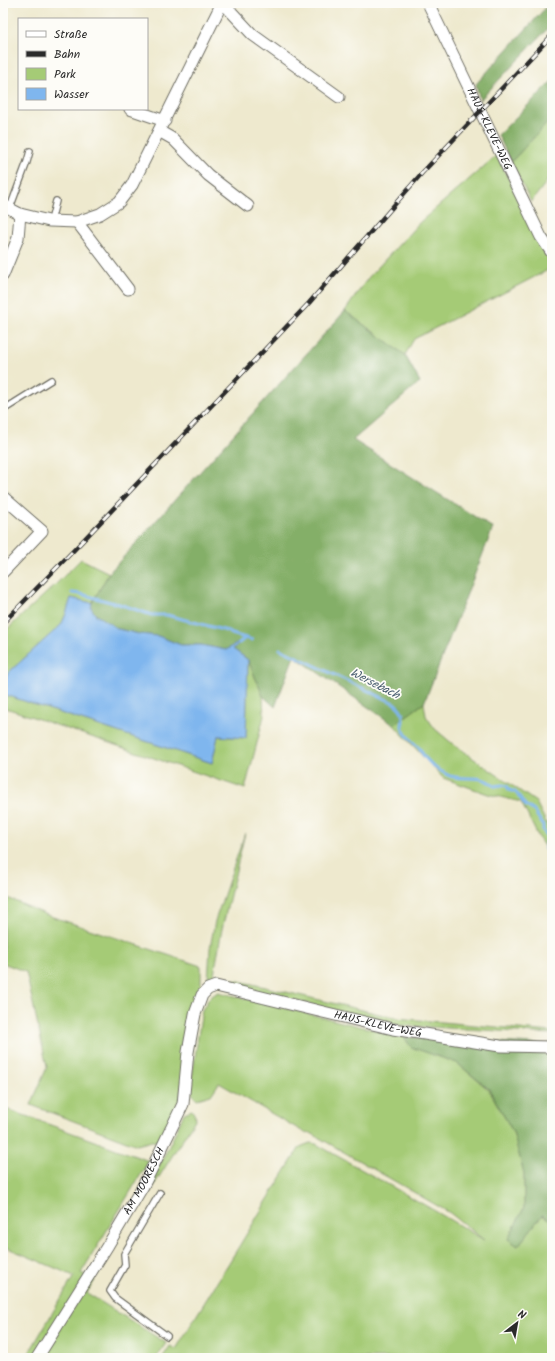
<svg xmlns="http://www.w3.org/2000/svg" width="555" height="1361" viewBox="0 0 555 1361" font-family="Kalam,sans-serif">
<rect width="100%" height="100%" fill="#fdfcf7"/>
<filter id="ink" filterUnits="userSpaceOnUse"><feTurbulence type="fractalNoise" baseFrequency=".025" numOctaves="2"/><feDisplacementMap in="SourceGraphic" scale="8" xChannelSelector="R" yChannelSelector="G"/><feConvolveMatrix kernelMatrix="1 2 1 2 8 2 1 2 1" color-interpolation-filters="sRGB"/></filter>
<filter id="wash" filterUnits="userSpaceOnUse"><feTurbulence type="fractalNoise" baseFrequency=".012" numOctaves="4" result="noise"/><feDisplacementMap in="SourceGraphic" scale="16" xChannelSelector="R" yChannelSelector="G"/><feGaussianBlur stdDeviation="0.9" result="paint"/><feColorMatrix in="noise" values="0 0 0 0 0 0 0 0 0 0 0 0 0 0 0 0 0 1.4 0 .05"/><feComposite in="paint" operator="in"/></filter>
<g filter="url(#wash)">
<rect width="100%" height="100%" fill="#eee9ce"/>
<g fill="#a5cb76" stroke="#687b50">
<polygon points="552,118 552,175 531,202 511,162"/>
<polygon points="497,155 543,250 552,263 552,268 414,339 405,355 345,311 368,278 420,222"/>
<polygon points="81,559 109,573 92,603 71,598 66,614 61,625 8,673 3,686 3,633 55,585"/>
<polygon points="248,660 263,696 264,716 245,789 3,707 3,694 212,763 218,736 246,738"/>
<polygon points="424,703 426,716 435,729 454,745 536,802 552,834 552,858 540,840 521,802 488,794 443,778 394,725"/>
<polygon points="245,833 222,929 214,975 396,1018 552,1032 552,1034 395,1025 216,981 208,980 210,948 215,921"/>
<polygon points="3,896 47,915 201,966 201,985 193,1012 180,1099 161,1142 152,1141 137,1145 31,1105 47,1067 26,972 3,963"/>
<polygon points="218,992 404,1037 411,1047 457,1063 489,1090 513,1132 524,1173 524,1208 508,1239 518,1246 542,1215 552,1221 552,1358 162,1358 170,1346 176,1349 300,1147 310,1143 316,1144 430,1208 484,1240 450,1213 309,1132 307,1134 219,1083 211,1095 197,1099 190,1091 202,1010 209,998"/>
<polygon points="3,1108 26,1116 149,1161 81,1273 95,1280 87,1293 166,1343 156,1358 26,1358 74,1276 3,1246"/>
<path d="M192 1110 196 1118 149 1193 145 1190C160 1165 173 1140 184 1113Z"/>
</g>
<g fill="#84af67" stroke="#586d49">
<polygon points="550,3 552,3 552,24 480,100 476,84"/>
<polygon points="552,81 552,118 511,162 498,135"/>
<polygon points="345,311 405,355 420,382 353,440 493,528 424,703 394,725 294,656 275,707 263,696 248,660 233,649 239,643 226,650 201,645 181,645 158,636 139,634 118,629 96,615 91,608 92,603 109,573"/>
<polygon points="404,1037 552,1045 552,1221 542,1215 518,1246 508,1239 524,1208 524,1173 513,1132 489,1089 457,1063 411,1047"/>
</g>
<polygon fill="#7fb6ee" stroke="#55708c" points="71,598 92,603 91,608 96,615 118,629 139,634 158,636 181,645 201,645 226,650 238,642 239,643 233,649 248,660 246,738 218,736 212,763 3,694 3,686 8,673 61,625 66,614"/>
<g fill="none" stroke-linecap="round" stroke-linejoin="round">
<g stroke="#7fb6ee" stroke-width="3">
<polyline points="72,593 81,594 114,603 119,604 152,615 167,615 227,631 232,634 252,640"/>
<polyline points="239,643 245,638"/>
<path d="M280 649 394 703C401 709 403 711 403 721 402 723 402 725 402 727 404 735 414 743 419 748 421 750 422 754 424 756 426 759 435 768 437 769 441 771 447 775 450 776 467 781 481 773 494 786L502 785 507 786 509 790 515 792 519 796 525 805 534 811 543 825V830L547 837V841L545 848 552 853"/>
</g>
</g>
</g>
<g filter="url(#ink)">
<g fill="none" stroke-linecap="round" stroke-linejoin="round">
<defs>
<g id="service">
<polyline points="10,208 27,162 30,151"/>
<polyline points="51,221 56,201"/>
<polyline points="3,410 51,380"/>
<polyline points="160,1193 124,1254 125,1265 110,1291 115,1298 167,1336"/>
</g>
<g id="minor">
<polyline points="223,3 253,35 339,97"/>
<path id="s1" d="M428 3 541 237 552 253"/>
<polyline points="130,109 165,121"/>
<polyline points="159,131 173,139 208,175 248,206"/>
<polyline points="3,205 20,214 49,221 77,222 100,214 119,202 132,185 222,3"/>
<polyline points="77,222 128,289"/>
<polyline points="3,275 18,238 20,214"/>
<polyline points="3,497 42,531 3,572"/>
<path id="s2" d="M37 1358 108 1245 143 1186 157 1158 183 1104 188 1052 195 1014 202 995 208 989 216 986 393 1029 500 1046 552 1047"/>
</g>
</defs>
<use href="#service" stroke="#6f6e64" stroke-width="8"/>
<use href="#minor" stroke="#6f6e64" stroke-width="13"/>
<use href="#service" stroke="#fff" stroke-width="5.5"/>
<use href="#minor" stroke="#fff" stroke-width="11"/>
<defs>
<polyline id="rail" points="3,623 73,551 309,303 422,173 552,35"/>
</defs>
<use href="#rail" stroke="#2b2b2b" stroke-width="4.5"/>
<use href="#rail" stroke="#fdfcf7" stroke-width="3" stroke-dasharray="9" stroke-linecap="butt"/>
</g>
</g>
<g text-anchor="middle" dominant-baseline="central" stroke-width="3.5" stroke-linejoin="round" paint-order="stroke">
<g font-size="11" fill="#2b2b2b" stroke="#fdfcf7">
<text stroke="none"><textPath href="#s1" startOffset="140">HAUS-KLEVE-WEG</textPath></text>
<text stroke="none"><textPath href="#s2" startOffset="588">HAUS-KLEVE-WEG</textPath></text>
<text stroke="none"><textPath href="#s2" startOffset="207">AM MOORESCH</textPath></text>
</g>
<g font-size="12" font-style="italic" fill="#485c6f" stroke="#fdfcf7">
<text transform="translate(375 684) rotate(27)">Wersebach</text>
</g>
</g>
<rect width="555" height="1361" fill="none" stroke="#fdfcf7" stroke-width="16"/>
<rect x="18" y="18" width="130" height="92" fill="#fdfcf7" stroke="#a9a8a5"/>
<rect x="26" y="31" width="20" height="6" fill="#ffffff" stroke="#a9a8a5"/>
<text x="54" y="38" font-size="12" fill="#2b2b2b">Straße</text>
<rect x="26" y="51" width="20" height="6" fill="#2b2b2b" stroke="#a9a8a5"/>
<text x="54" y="58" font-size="12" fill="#2b2b2b">Bahn</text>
<rect x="26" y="68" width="20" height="12" fill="#a5cb76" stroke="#a9a8a5"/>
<text x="54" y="78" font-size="12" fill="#2b2b2b">Park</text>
<rect x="26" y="88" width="20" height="12" fill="#7fb6ee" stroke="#a9a8a5"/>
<text x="54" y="98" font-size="12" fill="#2b2b2b">Wasser</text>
<g transform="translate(517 1323) rotate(31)" stroke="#fdfcf7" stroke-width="3" paint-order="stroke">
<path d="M0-3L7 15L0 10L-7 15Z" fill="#2b2b2b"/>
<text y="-6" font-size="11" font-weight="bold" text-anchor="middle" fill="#2b2b2b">N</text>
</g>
</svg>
